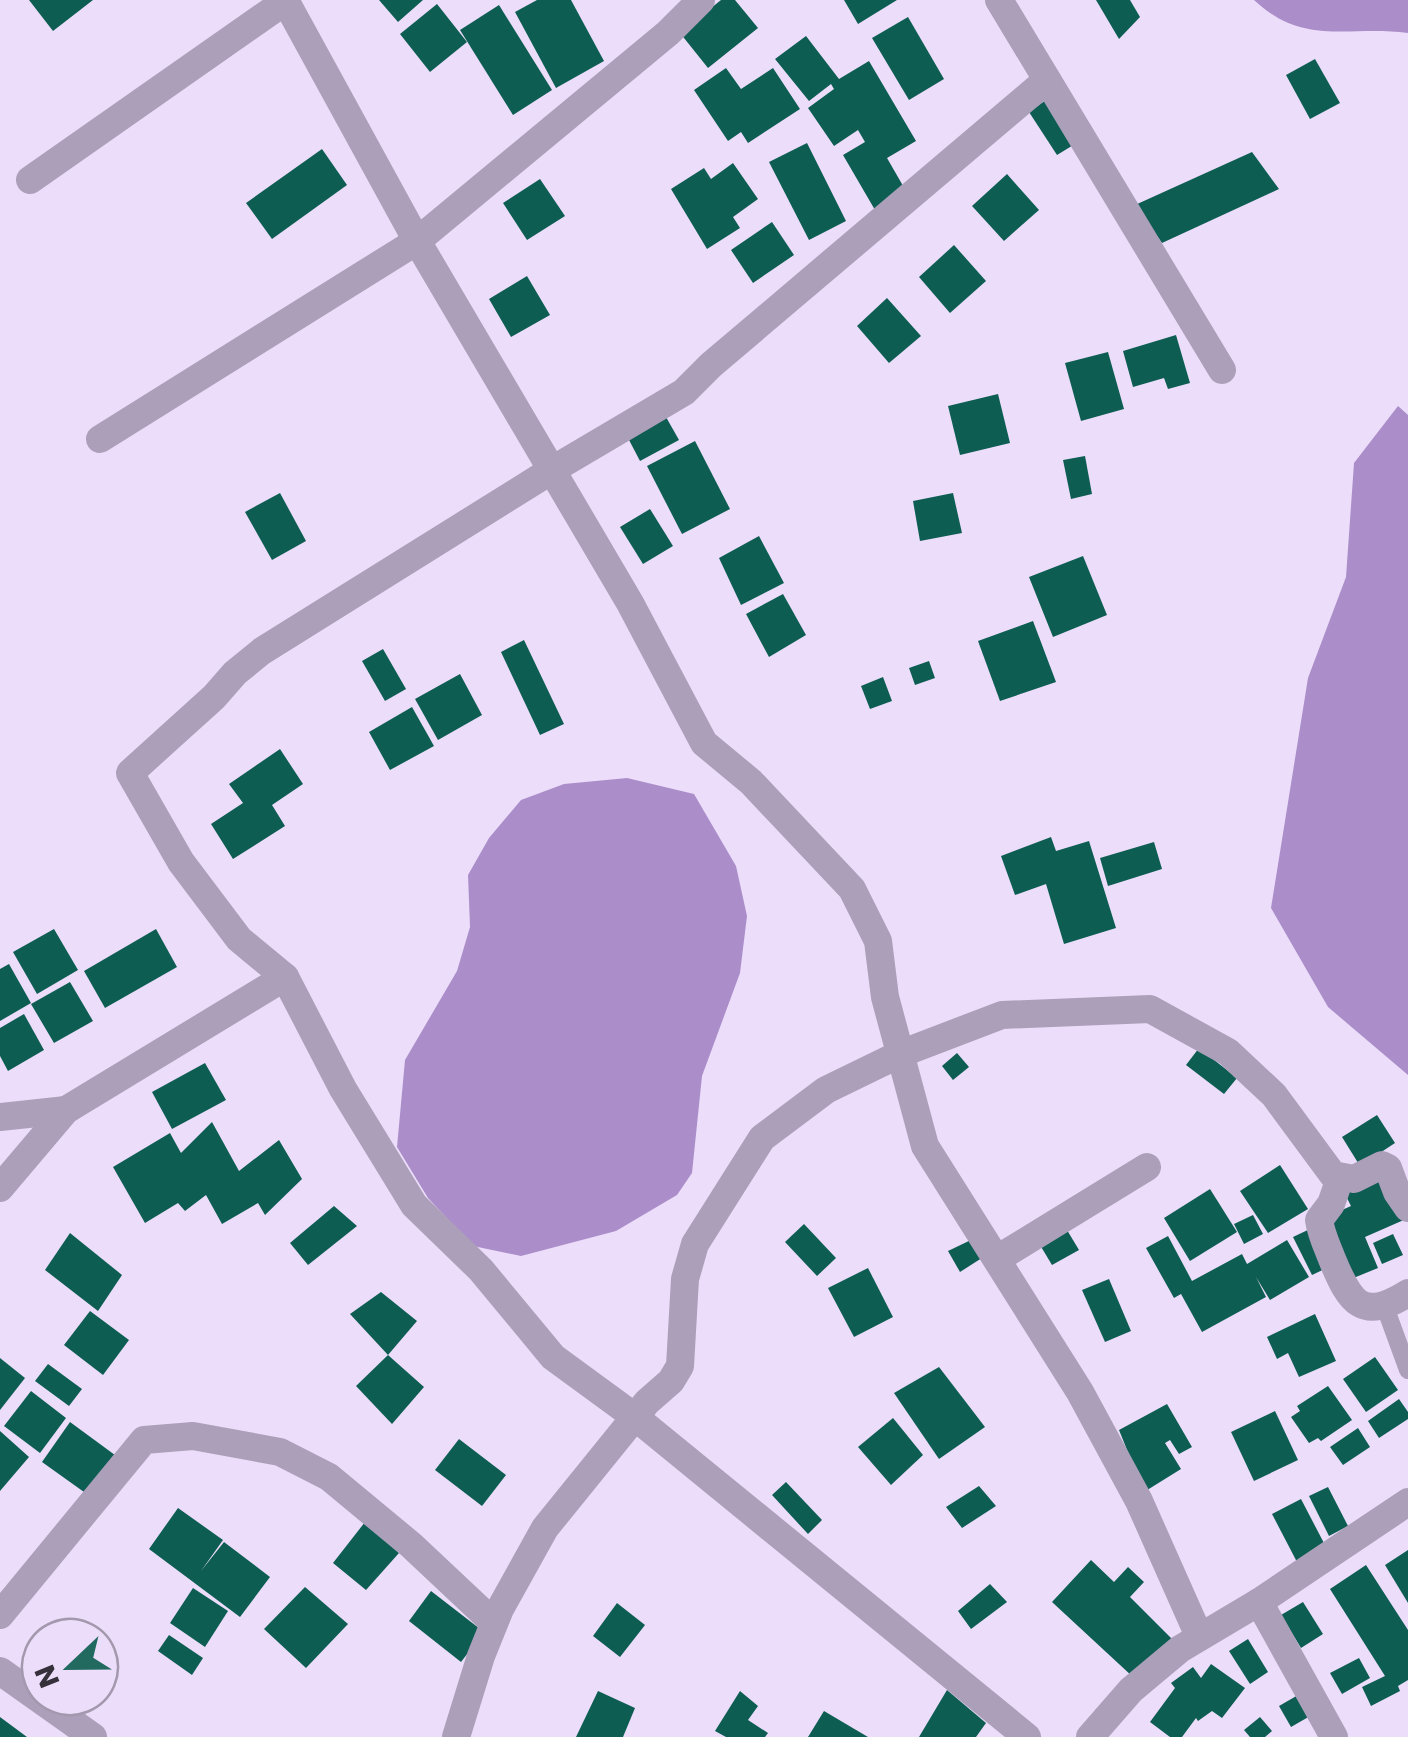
<svg xmlns="http://www.w3.org/2000/svg" width="1408" height="1737" viewBox="0 0 1408 1737" font-family="Poppins,sans-serif">
<rect width="100%" height="100%" fill="#ecdefa"/>
<g fill="#ab8ec9">
<path d="M1254 0H1408V33C1349 25 1304 47 1254 0Z"/>
<polygon points="1398,406 1408,415 1408,1075 1328,1007 1271,908 1308,678 1346,577 1354,463"/>
<polygon points="627,778 694,794 736,866 747,916 740,973 702,1076 692,1173 677,1195 616,1231 521,1256 473,1246 428,1198 397,1147 405,1060 457,971 470,927 468,875 489,838 521,800 564,784"/>
</g>
<g fill="#0e5d53">
<polygon points="29,0 93,0 53,31"/>
<polygon points="379,0 423,0 398,22"/>
<polygon points="537,0 571,0 604,61 556,88 515,12"/>
<polygon points="721,0 735,0 758,28 708,68 680,33"/>
<polygon points="844,0 897,0 858,24"/>
<polygon points="1096,0 1130,0 1140,17 1119,39"/>
<polygon points="437,4 467,42 430,72 400,34"/>
<polygon points="499,5 552,90 513,115 460,30"/>
<polygon points="908,17 944,79 909,100 872,38"/>
<polygon points="806,36 839,79 869,61 916,141 887,158 906,191 875,210 843,155 865,142 858,130 834,146 808,108 834,89 831,84 809,101 775,59"/>
<polygon points="1315,59 1340,103 1310,119 1286,75"/>
<polygon points="726,68 741,89 773,68 800,109 748,143 741,132 728,141 694,90"/>
<polygon points="1046,100 1075,144 1057,155 1029,112"/>
<polygon points="807,143 846,221 809,240 769,162"/>
<polygon points="322,149 347,185 272,239 246,203"/>
<polygon points="1252,152 1279,189 1162,243 1135,205"/>
<polygon points="733,163 758,199 733,217 740,228 707,249 671,189 704,168 711,179"/>
<polygon points="1007,174 1039,210 1004,241 972,206"/>
<polygon points="540,179 565,216 527,240 503,203"/>
<polygon points="772,222 794,255 753,283 731,250"/>
<polygon points="954,245 986,281 950,313 919,277"/>
<polygon points="527,276 550,315 511,337 489,299"/>
<polygon points="887,298 921,336 889,363 857,326"/>
<polygon points="1176,335 1190,383 1168,389 1164,378 1133,387 1123,351"/>
<polygon points="1108,352 1124,409 1081,421 1065,363"/>
<polygon points="998,394 1010,443 960,455 948,406"/>
<polygon points="666,417 679,440 640,461 628,438"/>
<polygon points="695,441 730,509 682,534 647,466"/>
<polygon points="1085,456 1092,494 1071,499 1063,460"/>
<polygon points="280,493 306,541 272,560 245,512"/>
<polygon points="953,493 962,533 920,541 913,501"/>
<polygon points="650,509 673,546 643,564 620,527"/>
<polygon points="759,536 784,583 741,605 719,558"/>
<polygon points="1083,556 1107,615 1053,637 1029,577"/>
<polygon points="783,594 806,635 769,657 746,614"/>
<polygon points="1033,621 1056,682 1000,701 978,641"/>
<polygon points="524,640 564,724 540,735 501,652"/>
<polygon points="383,649 406,689 385,701 362,661"/>
<polygon points="929,661 935,678 915,685 909,668"/>
<polygon points="460,674 482,715 438,740 415,699"/>
<polygon points="883,677 892,701 870,709 861,686"/>
<polygon points="412,707 434,746 390,770 369,732"/>
<polygon points="280,749 303,784 272,805 285,826 233,859 211,824 243,803 229,784"/>
<polygon points="1051,837 1056,851 1089,841 1116,928 1064,944 1046,884 1015,895 1001,856"/>
<polygon points="1154,842 1162,869 1108,886 1100,858"/>
<polygon points="54,929 78,970 37,994 13,952"/>
<polygon points="156,929 177,967 105,1008 84,971"/>
<polygon points="9,964 31,1003 0,1021 0,969"/>
<polygon points="70,982 93,1021 54,1043 31,1004"/>
<polygon points="24,1014 44,1050 8,1071 0,1056 0,1028"/>
<polygon points="1199,1048 1237,1078 1224,1094 1186,1065"/>
<polygon points="957,1053 969,1067 953,1080 942,1066"/>
<polygon points="205,1063 226,1100 172,1129 152,1092"/>
<polygon points="1377,1115 1395,1143 1360,1166 1342,1137"/>
<polygon points="212,1122 239,1171 279,1140 302,1179 265,1215 258,1203 222,1224 206,1195 185,1211 178,1203 145,1223 113,1167 170,1133 181,1153"/>
<polygon points="1280,1165 1308,1209 1268,1233 1240,1191"/>
<polygon points="1385,1173 1406,1219 1365,1237 1378,1268 1351,1279 1324,1218 1351,1206 1344,1192"/>
<polygon points="1210,1189 1237,1232 1190,1261 1164,1218"/>
<polygon points="334,1206 357,1226 308,1265 290,1243"/>
<polygon points="1253,1215 1263,1234 1244,1244 1234,1224"/>
<polygon points="804,1224 836,1258 817,1276 785,1242"/>
<polygon points="1312,1228 1331,1266 1312,1275 1293,1237"/>
<polygon points="1067,1230 1079,1250 1052,1265 1040,1245"/>
<polygon points="70,1233 122,1275 98,1311 45,1270"/>
<polygon points="1393,1234 1403,1255 1382,1264 1373,1243"/>
<polygon points="1168,1236 1192,1281 1242,1254 1247,1264 1287,1240 1309,1277 1270,1300 1256,1277 1266,1297 1202,1332 1181,1294 1174,1298 1146,1248"/>
<polygon points="973,1239 985,1256 960,1272 948,1251"/>
<polygon points="868,1268 893,1317 854,1337 828,1288"/>
<polygon points="1109,1279 1131,1331 1105,1342 1082,1290"/>
<polygon points="381,1292 417,1321 388,1355 350,1314"/>
<polygon points="90,1311 129,1340 103,1375 64,1345"/>
<polygon points="1315,1314 1336,1361 1299,1377 1288,1353 1277,1359 1267,1337"/>
<polygon points="388,1355 424,1387 392,1424 356,1386"/>
<polygon points="1375,1357 1398,1390 1366,1412 1343,1379"/>
<polygon points="0,1358 25,1378 0,1410"/>
<polygon points="48,1364 82,1389 69,1406 35,1381"/>
<polygon points="939,1367 985,1427 939,1459 894,1393"/>
<polygon points="1328,1386 1352,1420 1321,1441 1318,1438 1309,1443 1291,1417 1300,1411 1297,1406"/>
<polygon points="31,1391 66,1418 40,1453 4,1426"/>
<polygon points="1399,1399 1408,1412 1408,1419 1379,1438 1368,1421"/>
<polygon points="1167,1404 1192,1447 1179,1454 1170,1440 1165,1443 1181,1469 1144,1492 1119,1430"/>
<polygon points="1275,1411 1298,1460 1254,1481 1231,1432"/>
<polygon points="893,1418 923,1455 891,1485 858,1447"/>
<polygon points="70,1422 119,1458 91,1497 42,1462"/>
<polygon points="1358,1428 1370,1447 1343,1465 1330,1447"/>
<polygon points="0,1431 29,1457 0,1491"/>
<polygon points="459,1439 506,1475 482,1506 435,1470"/>
<polygon points="786,1482 822,1520 808,1534 772,1495"/>
<polygon points="979,1486 996,1506 962,1528 946,1507"/>
<polygon points="1328,1487 1348,1526 1329,1536 1309,1496"/>
<polygon points="1301,1499 1326,1547 1297,1562 1272,1514"/>
<polygon points="178,1508 223,1540 201,1571 224,1542 270,1577 240,1617 149,1549"/>
<polygon points="365,1522 399,1553 366,1590 333,1563"/>
<polygon points="1408,1550 1408,1603 1385,1565"/>
<polygon points="1091,1560 1114,1582 1128,1567 1144,1582 1130,1597 1172,1639 1133,1677 1052,1602"/>
<polygon points="1366,1565 1408,1630 1408,1680 1398,1686 1400,1691 1371,1706 1362,1687 1385,1676 1330,1589"/>
<polygon points="990,1584 1007,1602 971,1629 958,1611"/>
<polygon points="305,1587 348,1624 306,1668 264,1629"/>
<polygon points="193,1588 228,1611 205,1647 170,1623"/>
<polygon points="431,1591 484,1632 461,1662 409,1621"/>
<polygon points="1303,1602 1323,1634 1301,1648 1281,1615"/>
<polygon points="617,1603 645,1625 620,1657 593,1636"/>
<polygon points="169,1635 203,1658 192,1675 158,1651"/>
<polygon points="1248,1639 1268,1672 1250,1684 1229,1651"/>
<polygon points="1359,1658 1370,1678 1342,1694 1330,1673"/>
<polygon points="1211,1664 1245,1688 1222,1718 1212,1711 1198,1721 1196,1718 1182,1737 1170,1737 1150,1722 1175,1688 1171,1683 1193,1667 1201,1678"/>
<polygon points="1319,1683 1331,1704 1291,1727 1279,1706"/>
<polygon points="947,1690 986,1723 976,1737 919,1737"/>
<polygon points="598,1691 635,1708 623,1737 576,1737"/>
<polygon points="740,1691 758,1706 748,1720 768,1733 765,1737 726,1737 715,1731"/>
<polygon points="824,1711 868,1737 808,1737"/>
<polygon points="0,1717 27,1737 0,1737"/>
<polygon points="1260,1717 1272,1731 1265,1737 1250,1737 1244,1730"/>
</g>
<g fill="none" stroke-linecap="round" stroke-linejoin="round">
<polyline stroke="#ac9fba" stroke-width="18" points="1385,1307 1408,1370"/>
<g stroke="#ac9fba" stroke-width="28">
<polyline points="285,0 417,241 630,603 704,743 751,782 852,889 878,941 885,997 925,1146 1080,1392 1139,1501 1199,1636"/>
<polyline points="999,0 1222,370"/>
<polyline points="30,180 287,0"/>
<polyline points="100,439 417,241 668,33 701,0"/>
<polyline points="0,1117 66,1110"/>
<path d="M1340 1178 1331 1204 1319 1220C1321 1234 1327 1246 1332 1259 1350 1303 1362 1322 1408 1293"/>
<polyline points="0,1188 66,1110 285,977"/>
<polyline points="997,1259 1147,1167"/>
<polyline points="1259,1602 1334,1737"/>
<polyline points="0,1615 144,1440 193,1436 280,1452 329,1477 411,1545 494,1623"/>
<polyline points="0,1671 93,1737"/>
<polyline points="456,1737 481,1656 500,1609 545,1528 647,1402 671,1381 680,1366 685,1279 695,1244 762,1138 826,1090 900,1054 1002,1015 1150,1009 1228,1052 1274,1095 1333,1175 1354,1179 1382,1165 1388,1168 1397,1192 1408,1208"/>
<polyline points="1027,1737 635,1417 553,1357 481,1270 414,1205 343,1089 285,977 239,939 181,862 130,773 214,697 235,673 262,651 552,470 684,392 711,365 1047,80"/>
<polyline points="1090,1737 1131,1690 1180,1649 1259,1602 1408,1502"/>
</g>
</g>
<g transform="translate(70 1667) rotate(248)"><circle r="48" fill="#ecdefa" stroke="#a398ad" stroke-width="2.5"/>
<path d="M0-8L18 38L0 25L-18 38Z" fill="#22695f"/>
<text y="-15" font-size="28" font-weight="bold" text-anchor="middle" fill="#35303a">N</text>
</g>
</svg>
